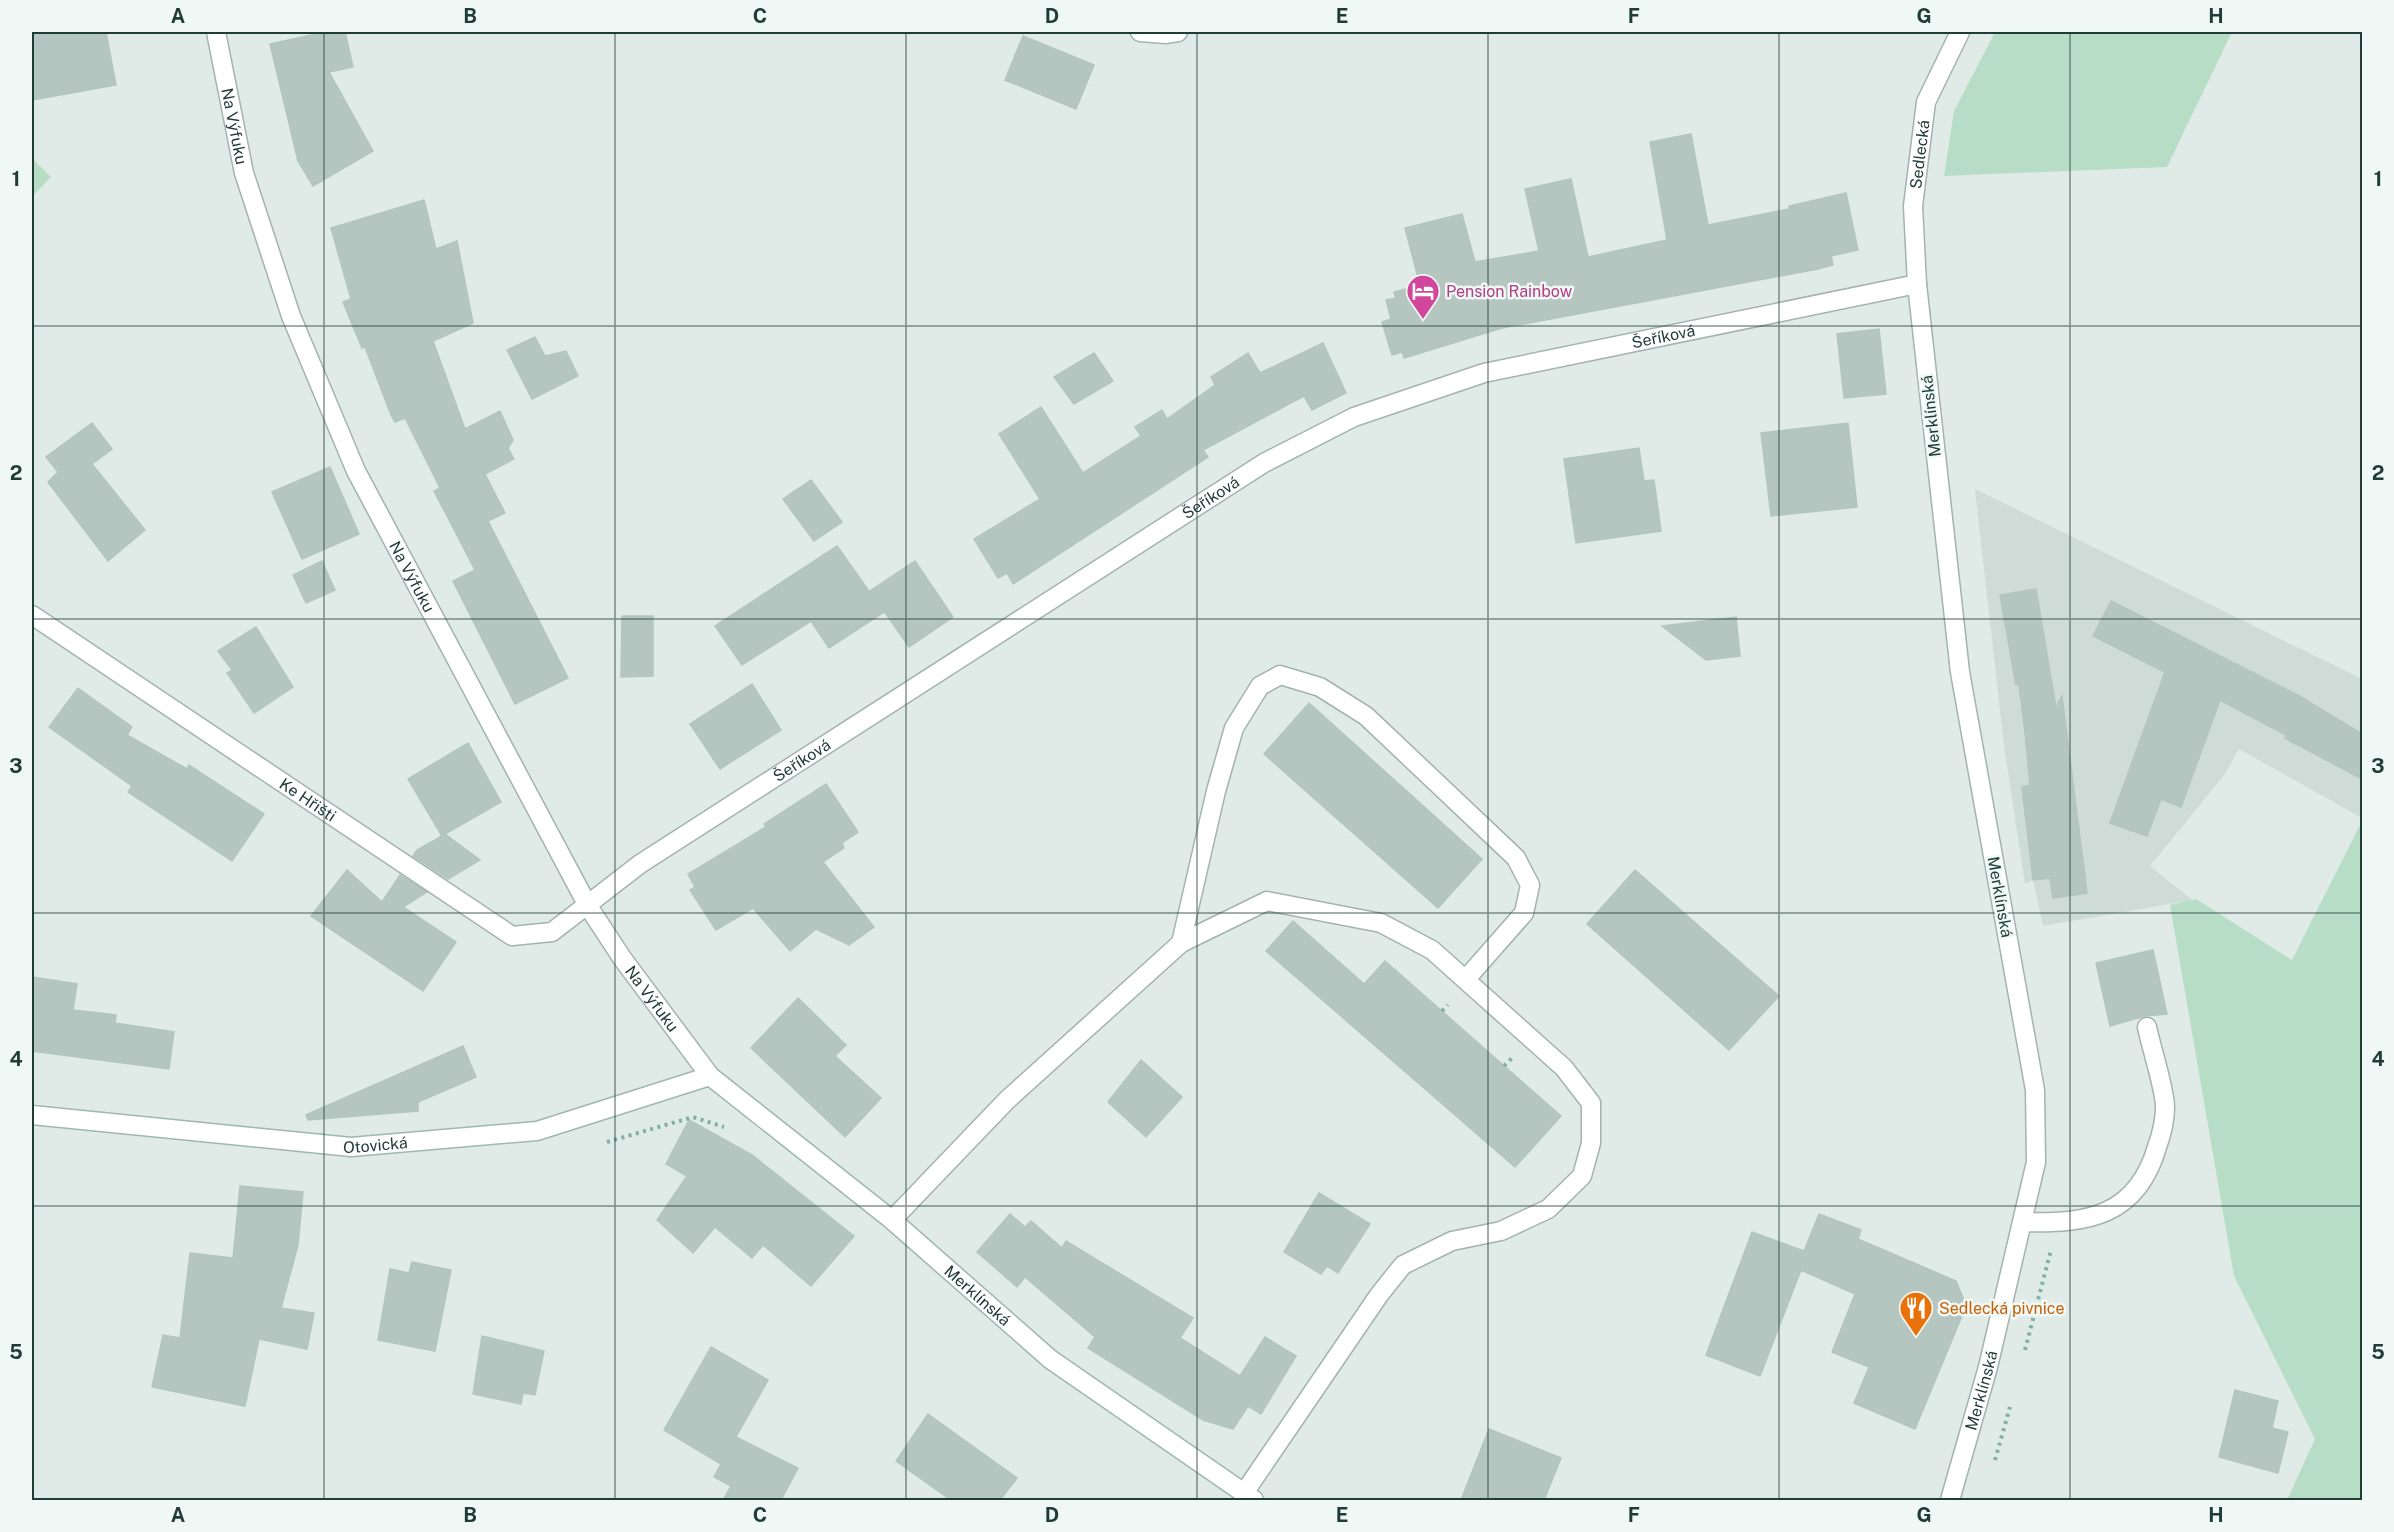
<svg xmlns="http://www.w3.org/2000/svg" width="2394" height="1532" viewBox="0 0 2394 1532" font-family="'Public Sans',sans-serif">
<rect width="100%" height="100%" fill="#e0ebe7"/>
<polygon fill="#cedbd6" points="1975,489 2362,679 2362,818 2239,749 2225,774 2150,866 2192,900 2043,926 2033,880 2025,884 2004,746"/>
<g fill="#b8ddc6">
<polygon points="1995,32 2232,32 2167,167 1944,176 1954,111"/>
<polygon points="32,158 51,177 32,197"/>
<polygon points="2362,821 2362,1500 2287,1500 2315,1439 2234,1276 2170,905 2196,899 2292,960"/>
</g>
<g fill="#b5c6c1" stroke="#b2c5bf" stroke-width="1.5">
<polygon points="32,32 106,32 116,85 32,100"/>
<polygon points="325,32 345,32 353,67 329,72 373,151 313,186 298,161 270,44"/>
<polygon points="1023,36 1094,65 1076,109 1005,80"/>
<polygon points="1691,134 1708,225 1789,209 1789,206 1846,193 1858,250 1831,256 1833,265 1818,269 1502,328 1404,358 1402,352 1392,355 1382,322 1391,319 1386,300 1396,298 1394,292 1420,285 1405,228 1462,214 1475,262 1539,251 1525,189 1571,179 1588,257 1667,240 1650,142"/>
<polygon points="424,200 436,249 457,241 473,323 433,341 465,429 500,411 513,440 508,448 514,459 485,474 505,513 488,521 568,678 515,704 453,581 475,570 434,491 440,488 405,418 395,422 391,415 365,347 362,348 343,302 351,299 331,228"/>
<polygon points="1879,329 1886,394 1844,398 1837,334"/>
<polygon points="535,337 545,356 566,351 578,376 532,399 507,350"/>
<polygon points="1323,343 1346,393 1312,410 1304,396 1203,450 1208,457 1013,584 1007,573 998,578 974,539 1040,499 999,434 1041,407 1083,473 1141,436 1135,427 1162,410 1167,419 1215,385 1211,377 1248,353 1260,373"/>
<polygon points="1094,353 1113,381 1074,404 1054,377"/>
<polygon points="92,423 112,449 92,464 145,530 108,561 48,482 58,472 46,457"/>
<polygon points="1848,423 1857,507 1771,516 1761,433"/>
<polygon points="1639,448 1644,481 1654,480 1661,531 1576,543 1564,459"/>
<polygon points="330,467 359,534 302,559 272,492"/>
<polygon points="811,480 842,522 814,541 783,499"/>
<polygon points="837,546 884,612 829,648 811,621 742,665 715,626"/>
<polygon points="322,561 335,590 306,603 293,575"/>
<polygon points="915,561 953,617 909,647 870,591"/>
<polygon points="2036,589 2056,708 2062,696 2087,893 2053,898 2050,878 2033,880 2022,787 2030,785 2025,732 2019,685 2016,685 2000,595"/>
<polygon points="2111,601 2299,696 2362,734 2362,779 2285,738 2286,735 2220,700 2181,807 2161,799 2147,836 2110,823 2165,672 2093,636"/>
<polygon points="622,616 653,616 653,676 621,677"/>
<polygon points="1736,617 1740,656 1706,660 1662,626"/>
<polygon points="256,627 293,687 254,713 227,673 232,670 218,651"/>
<polygon points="752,684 781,730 720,769 690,724"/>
<polygon points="78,688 132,727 127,735 187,769 189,765 264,814 232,861 128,792 132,786 49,727"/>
<polygon points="1309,703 1482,859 1438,908 1264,754"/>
<polygon points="468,743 501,802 445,834 480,860 448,879 413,856 417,850 442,836 408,779"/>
<polygon points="826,784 858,832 842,843 844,848 823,862 874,927 849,945 816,929 790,951 753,908 716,930 690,890 695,887 688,874 766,827 764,824"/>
<polygon points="347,870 382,902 400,875 427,892 403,907 456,942 423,991 311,916"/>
<polygon points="1635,870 1779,996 1729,1050 1587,924"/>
<polygon points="1293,921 1364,984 1385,961 1561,1116 1515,1167 1266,951"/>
<polygon points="2153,950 2167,1014 2145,1016 2110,1026 2096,963"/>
<polygon points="32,977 77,984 73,1010 116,1015 115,1023 174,1032 169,1069 32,1051"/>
<polygon points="798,998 846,1045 835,1056 881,1098 845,1137 751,1048"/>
<polygon points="463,1046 476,1077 418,1102 418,1111 308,1120 306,1115"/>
<polygon points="1141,1060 1182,1097 1146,1137 1108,1102"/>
<polygon points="689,1120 752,1155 854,1236 811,1286 763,1245 752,1258 715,1227 693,1253 657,1220 687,1176 666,1164"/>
<polygon points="240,1186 303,1192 298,1245 281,1308 314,1313 307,1349 259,1339 245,1406 152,1387 163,1335 180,1338 190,1253 233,1258"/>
<polygon points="1319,1193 1370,1224 1338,1273 1327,1266 1321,1274 1284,1252"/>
<polygon points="1010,1214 1025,1227 1031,1221 1062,1248 1066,1241 1193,1318 1180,1338 1240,1376 1265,1337 1296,1356 1261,1414 1248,1406 1233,1429 1203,1420 1088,1348 1095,1337 1025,1277 1017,1287 977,1252"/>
<polygon points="1819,1214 1861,1230 1858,1239 1956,1281 1964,1300 1959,1315 1962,1316 1915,1429 1854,1403 1869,1367 1832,1352 1855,1294 1801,1270 1760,1376 1706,1355 1752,1232 1804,1251"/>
<polygon points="412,1262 451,1270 435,1351 378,1340 390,1269 409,1273"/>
<polygon points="482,1336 544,1351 535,1395 523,1393 521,1404 473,1394"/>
<polygon points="711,1347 768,1380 736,1437 798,1468 781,1500 723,1500 731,1486 714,1477 721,1464 664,1430"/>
<polygon points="2235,1390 2278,1401 2272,1428 2288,1432 2278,1473 2219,1457"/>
<polygon points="928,1414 1017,1478 1000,1500 951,1500 896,1461"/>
<polygon points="1489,1429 1561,1458 1544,1500 1461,1500"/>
</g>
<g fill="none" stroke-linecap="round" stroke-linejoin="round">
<defs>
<g id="lane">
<polyline points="1140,32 1165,34 1178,32"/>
<path d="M2024 1222C2088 1224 2137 1216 2157 1147 2161 1136 2165 1119 2165 1107 2165 1089 2151 1047 2147 1027"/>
</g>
<g id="street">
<path id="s1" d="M216 32 244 173 291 316 356 471 588 906 622 958 710 1076"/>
<path id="s2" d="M32 615 512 936 552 932 640 864 1264 463 1354 417 1484 373 1917 284"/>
<polyline points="1181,943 1216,791 1234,728 1260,686 1280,675 1320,687 1366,716 1516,858 1530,885 1524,913 1466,979"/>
<polyline points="892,1220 1007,1100 1181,943 1267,901 1381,923 1432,950 1564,1068 1591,1103 1591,1143 1582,1176 1548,1209 1501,1231 1452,1241 1403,1265 1379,1295 1244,1493"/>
<path id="s3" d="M1950 1500 1988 1367 2036 1162 2035 1090 1960 672 1917 284 1913 206 1926 102 1960 32"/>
</g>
<g id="secondary">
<path id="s4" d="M32 1115 351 1147 537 1131 710 1076 892 1220 1050 1359 1254 1500"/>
</g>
</defs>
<use href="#lane" stroke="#a3b3af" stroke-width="21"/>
<use href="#street" stroke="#a3b3af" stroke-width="21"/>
<use href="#secondary" stroke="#9eb7b1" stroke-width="21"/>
<g stroke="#7fb0a5" stroke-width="4" stroke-dasharray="3 4.5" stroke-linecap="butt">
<polyline points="1442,1011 1448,1005"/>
<polyline points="1504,1066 1512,1058"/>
<polyline points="607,1142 693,1117 724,1127"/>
<polyline points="2025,1350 2051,1250"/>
<polyline points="1995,1460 2010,1407"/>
</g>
<use href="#lane" stroke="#fff" stroke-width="18"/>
<use href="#street" stroke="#fff" stroke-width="18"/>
<use href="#secondary" stroke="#fff" stroke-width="18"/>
</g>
<path fill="none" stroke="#203c37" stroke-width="1.5" stroke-opacity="0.55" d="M324 32V1500M615 32V1500M906 32V1500M1197 32V1500M1488 32V1500M1779 32V1500M2070 32V1500M32 326H2362M32 619H2362M32 913H2362M32 1206H2362"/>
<defs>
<symbol id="hotel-pin" viewBox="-11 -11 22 30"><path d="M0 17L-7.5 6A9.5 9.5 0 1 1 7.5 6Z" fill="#d1479c" stroke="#f0f8f5"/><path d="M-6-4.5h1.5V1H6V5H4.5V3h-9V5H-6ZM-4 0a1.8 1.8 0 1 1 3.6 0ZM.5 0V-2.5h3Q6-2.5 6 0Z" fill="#fff"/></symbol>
<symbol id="restaurant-pin" viewBox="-11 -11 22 30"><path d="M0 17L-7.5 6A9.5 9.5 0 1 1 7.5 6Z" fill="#e8710a" stroke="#f0f8f5"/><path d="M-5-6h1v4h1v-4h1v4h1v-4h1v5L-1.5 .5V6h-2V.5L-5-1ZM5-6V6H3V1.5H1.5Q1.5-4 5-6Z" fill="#fff"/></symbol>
</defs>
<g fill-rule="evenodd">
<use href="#hotel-pin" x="1404" y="272" width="38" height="52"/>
<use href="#restaurant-pin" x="1897" y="1289" width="38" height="52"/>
</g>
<g text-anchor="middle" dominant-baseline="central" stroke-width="5" stroke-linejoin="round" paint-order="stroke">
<g font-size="16" fill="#203c37" stroke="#f0f8f5">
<text stroke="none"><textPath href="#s1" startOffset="96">Na Výfuku</textPath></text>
<text stroke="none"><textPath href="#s3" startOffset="1366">Sedlecká</textPath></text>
<text stroke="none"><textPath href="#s2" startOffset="1892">Šeříková</textPath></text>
<text transform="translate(1931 416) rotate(-96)">Merklínská</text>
<text stroke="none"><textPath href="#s2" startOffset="1407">Šeříková</textPath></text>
<text stroke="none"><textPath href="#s1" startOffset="582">Na Výfuku</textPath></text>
<text stroke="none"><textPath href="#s2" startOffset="921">Šeříková</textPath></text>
<text stroke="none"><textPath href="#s2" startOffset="332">Ke Hřišti</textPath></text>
<text transform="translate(2000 897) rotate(80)">Merklínská</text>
<text stroke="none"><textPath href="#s1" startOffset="1068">Na Výfuku</textPath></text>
<text stroke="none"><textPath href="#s4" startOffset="345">Otovická</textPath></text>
<text stroke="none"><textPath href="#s4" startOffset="1035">Merklínská</textPath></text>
<text stroke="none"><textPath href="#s3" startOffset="114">Merklínská</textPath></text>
</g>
<g font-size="16" fill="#b23c85" stroke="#f0f8f5" text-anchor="start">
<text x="1446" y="291">Pension Rainbow</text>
</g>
<g font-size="16" fill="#c56008" stroke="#f0f8f5" text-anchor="start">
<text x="1939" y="1308">Sedlecká pivnice</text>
</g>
</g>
<rect width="2394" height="1532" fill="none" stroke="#f0f8f5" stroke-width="66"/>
<rect x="33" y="33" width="2328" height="1466" fill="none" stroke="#203c37" stroke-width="2"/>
<g font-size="20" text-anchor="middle" font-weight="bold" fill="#203c37">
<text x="178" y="23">A</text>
<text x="470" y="23">B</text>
<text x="760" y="23">C</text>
<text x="1052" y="23">D</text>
<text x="1342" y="23">E</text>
<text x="1634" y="23">F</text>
<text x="1924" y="23">G</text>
<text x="2216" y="23">H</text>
<text x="16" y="186">1</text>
<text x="2378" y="186">1</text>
<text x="16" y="480">2</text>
<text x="2378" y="480">2</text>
<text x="16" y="773">3</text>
<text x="2378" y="773">3</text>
<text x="16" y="1066">4</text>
<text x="2378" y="1066">4</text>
<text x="16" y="1359">5</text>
<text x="2378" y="1359">5</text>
<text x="178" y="1522">A</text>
<text x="470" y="1522">B</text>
<text x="760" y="1522">C</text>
<text x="1052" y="1522">D</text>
<text x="1342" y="1522">E</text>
<text x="1634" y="1522">F</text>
<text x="1924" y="1522">G</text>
<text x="2216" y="1522">H</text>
</g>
</svg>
